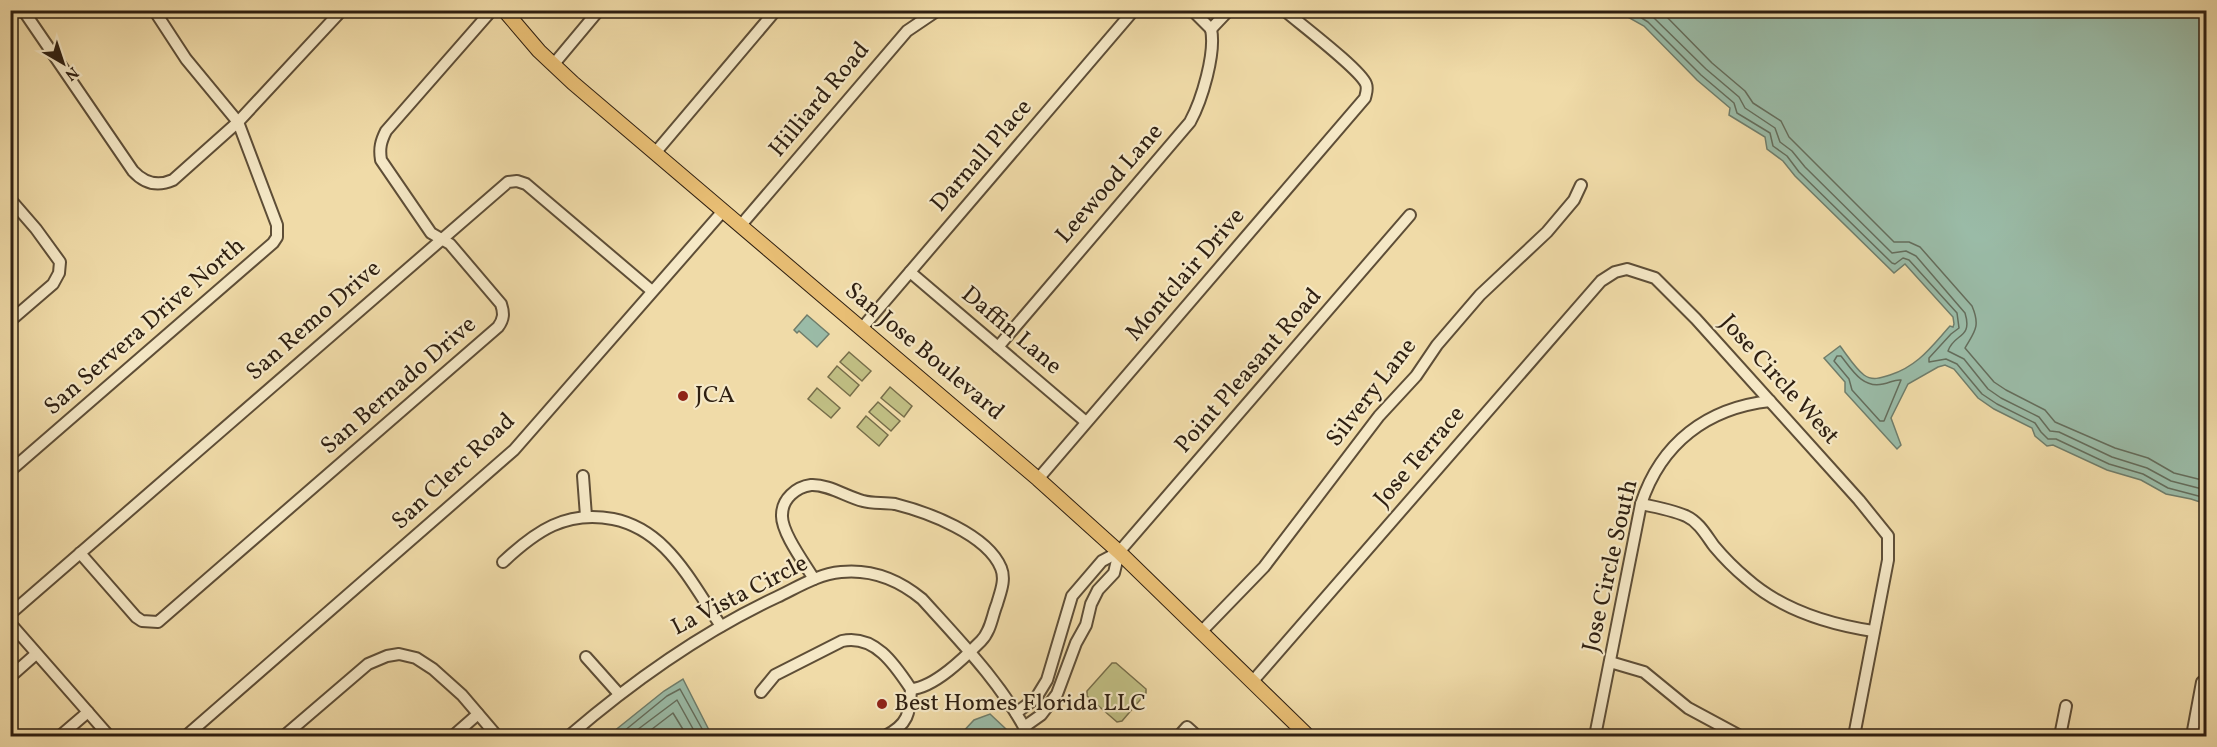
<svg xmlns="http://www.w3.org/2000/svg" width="2217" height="747" viewBox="0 0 2217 747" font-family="Vollkorn,serif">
<rect width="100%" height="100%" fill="#f0dba8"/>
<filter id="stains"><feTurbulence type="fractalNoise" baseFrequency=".00333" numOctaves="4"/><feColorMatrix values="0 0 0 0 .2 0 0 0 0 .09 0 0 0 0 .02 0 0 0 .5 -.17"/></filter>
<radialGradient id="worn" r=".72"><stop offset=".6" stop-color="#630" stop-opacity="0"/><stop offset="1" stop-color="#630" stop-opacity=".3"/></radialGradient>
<g fill="#c0be83" stroke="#776e4a" stroke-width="1.5">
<polygon points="849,352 871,371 862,381 840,362"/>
<polygon points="837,366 859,385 850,396 828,377"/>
<polygon points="890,387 912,406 904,417 881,398"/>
<polygon points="817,388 840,408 831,418 808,399"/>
<polygon points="878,402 900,421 891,431 869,412"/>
<polygon points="866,416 888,435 879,446 857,427"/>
<polygon points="1112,663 1116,663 1146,689 1146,693 1122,721 1117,722 1087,696 1087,691"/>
</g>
<g fill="#9abba7" stroke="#6f7d6b" stroke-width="1.5">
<path d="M1617 11H2206V504L2191 499 2166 494 2141 480 2107 470 2053 445 2047 446 2035 436 2032 428 1994 409 1978 398 1954 369 1945 365 1938 367 1908 384 1891 418 1901 445 1897 449 1845 392V382L1824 358 1840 346C1847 355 1855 368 1864 375 1872 381 1881 378 1890 375 1918 366 1931 347 1950 326L1953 327 1954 324 1953 317 1905 264 1894 273 1795 176 1783 161 1767 149 1765 137 1729 115 1730 108 1697 80 1644 26Z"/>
<polygon points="807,315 829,334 817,347 799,331 797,333 794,330"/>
<polygon points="683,679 712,736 608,736 664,691"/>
<polygon points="990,714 1007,730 1011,736 959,736 974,720"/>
</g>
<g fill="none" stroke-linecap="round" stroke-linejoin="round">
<g stroke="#646d5c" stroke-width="1.5">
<polyline points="1629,10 1648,22 1701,75 1734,103 1737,113 1770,133 1773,146 1787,156 1799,172 1892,263 1895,264 1903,258 1909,260 1957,313 1959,328 1951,334 1929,358 1929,362 1946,359 1957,364 1982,394 1997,404 2035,423 2041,432 2048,439 2056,439 2109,464 2143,474 2168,488 2206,498"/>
<path d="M1643 10 1653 17 1706 69 1739 97 1745 108 1775 128 1780 142 1792 151 1805 167 1892 253 1906 251 1916 256 1965 313C1973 339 1954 333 1948 351L1964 359 1988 389 2001 398 2039 417 2050 431 2059 432 2112 457 2147 468 2171 481 2206 490"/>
<path d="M1660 10 1712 63 1745 91 1753 103 1781 121 1789 137 1894 242H1909L1920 247 1972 306C1981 327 1974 332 1965 348L1994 382 2006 390 2045 410 2055 422 2115 448 2148 458 2174 473 2206 481"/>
<path d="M1837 356H1841C1852 370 1863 389 1883 384 1890 383 1895 379 1901 380L1884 421H1880L1852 390 1849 379 1834 361Z"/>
<polyline points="618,736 667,696 680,689 706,736"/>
<polyline points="629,736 677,700 697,736"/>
<polyline points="643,736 673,713 687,736"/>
</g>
<defs>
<g id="minor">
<path d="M23 10 133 171C144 183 157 187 173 180L238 122 342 10"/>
<polyline points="1192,10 1211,29"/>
<polyline points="1211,29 1229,10"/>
<polyline points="553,65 599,10"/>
<polyline points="655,153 776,10"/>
<polyline points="10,199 36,229 60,262 59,273 53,284 10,321"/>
<polyline points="741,225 907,31 938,10"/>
<polyline points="910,272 1086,422"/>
<polyline points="862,328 1134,10"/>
<path d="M998 347 1190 122C1202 100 1216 53 1211 29"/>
<polyline points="10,471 273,243 277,237 277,225 238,122 186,59 154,10"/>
<polyline points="583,476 586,516"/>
<path d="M1038 479 1365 98C1366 93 1368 89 1366 84 1360 69 1300 24 1284 10"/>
<path d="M1641 504C1656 507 1672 510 1686 516 1699 522 1706 535 1714 546 1724 558 1735 569 1747 579 1782 610 1827 624 1873 631"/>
<path d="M80 553 136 617 142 621 158 622 498 327C504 319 504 313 501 304L450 244 431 233 381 160C379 148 381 141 386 131L492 10"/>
<path d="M503 562C536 531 566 510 613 519 633 523 650 533 665 548 687 570 703 600 721 626"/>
<path d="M814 579C805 564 781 532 782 515 782 499 796 487 811 485 828 484 847 497 863 501 873 504 884 502 895 504 927 512 987 534 1001 568 1006 580 1000 593 997 604 992 616 991 631 981 641 965 657 934 688 911 689"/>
<polyline points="10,614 508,182 517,181 526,184 652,291"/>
<polyline points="10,623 109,736"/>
<polyline points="1201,632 1264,567 1379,416 1416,376 1437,345 1480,295 1547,232 1574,200 1581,185"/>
<polyline points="586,657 619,694"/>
<polyline points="1610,662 1644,672 1688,708 1740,736"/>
<polyline points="10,677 36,654"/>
<polyline points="1252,682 1601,281 1615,272 1627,269 1655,278 1696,319 1859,500 1888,536 1888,560 1854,736"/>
<path d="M761 692 775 675 842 641C875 634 895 665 911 689"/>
<polyline points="1016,713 1036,698 1047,680 1072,596 1102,561 1119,552 1410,215"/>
<polyline points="1024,727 1041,715 1057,694 1076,643 1086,625 1091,604 1098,590 1114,573 1119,552"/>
<polyline points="60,736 88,712"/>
<polyline points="186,736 514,450 723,211"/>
<polyline points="284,736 368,664 387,656 399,654 416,658 433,669 462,695 497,736"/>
<polyline points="453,736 478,714"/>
<path d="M569 736C633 681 700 633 777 597 798 587 818 574 841 572 871 569 899 580 922 599 961 642 1002 684 1029 736"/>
<path d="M885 736C908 725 910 713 911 689"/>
<polyline points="1179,736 1187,727 1197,736"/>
<path d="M1595 736 1641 504C1661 443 1707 408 1770 401"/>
<polyline points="2060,736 2066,706"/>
<polyline points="2192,736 2202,682"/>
</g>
<polyline id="major" points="504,10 539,51 573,83 1038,479 1119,552 1308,736"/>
</defs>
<use href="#minor" stroke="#5e4e37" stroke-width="14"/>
<use href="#major" stroke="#2e1f11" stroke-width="16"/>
<use href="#minor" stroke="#f5e8c6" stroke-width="10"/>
<use href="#major" stroke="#e8be74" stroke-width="14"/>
</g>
<g fill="#8f2418" stroke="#f5e8c6" stroke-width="2">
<circle cx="683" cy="396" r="6"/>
<circle cx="882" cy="704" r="6"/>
</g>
<g text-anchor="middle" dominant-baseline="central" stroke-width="4.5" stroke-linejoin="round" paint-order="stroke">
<g font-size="24" fill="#2e1f11" stroke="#f5e8c6">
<text transform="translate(820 100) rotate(-50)">Hilliard Road</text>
<text transform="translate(982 156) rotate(-49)">Darnall Place</text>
<text transform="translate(1110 184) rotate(-49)">Leewood Lane</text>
<text transform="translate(1186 275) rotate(-49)">Montclair Drive</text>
<text transform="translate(314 321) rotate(-41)">San Remo Drive</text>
<text transform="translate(145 327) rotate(-41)">San Servera Drive North</text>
<text transform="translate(1011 331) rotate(40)">Daffin Lane</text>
<text transform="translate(924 352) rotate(40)">San Jose Boulevard</text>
<text transform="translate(1249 371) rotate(-49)">Point Pleasant Road</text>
<text transform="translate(1779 380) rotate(48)">Jose Circle West</text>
<text transform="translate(399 386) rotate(-41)">San Bernado Drive</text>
<text transform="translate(1372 393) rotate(-52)">Silvery Lane</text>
<text transform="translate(1420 457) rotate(-49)">Jose Terrace</text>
<text transform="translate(454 472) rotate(-43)">San Clerc Road</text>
<text transform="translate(1611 566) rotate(-77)">Jose Circle South</text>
<text transform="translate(740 596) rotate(-27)">La Vista Circle</text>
</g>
<g font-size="24" fill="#2e1f11" stroke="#f5e8c6" text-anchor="start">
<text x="695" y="396">JCA</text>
<text x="894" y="704">Best Homes Florida LLC</text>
</g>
</g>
<rect width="2217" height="747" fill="none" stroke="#f0dba8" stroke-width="36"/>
<rect x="12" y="12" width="2193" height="723" fill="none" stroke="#2e1f11" stroke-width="3"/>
<rect x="18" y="18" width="2181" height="711" fill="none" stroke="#2e1f11" stroke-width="1.5"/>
<g transform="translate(63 63) rotate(141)" stroke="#f5e8c6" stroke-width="4.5" paint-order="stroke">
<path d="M0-4.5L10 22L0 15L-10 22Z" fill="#2e1f11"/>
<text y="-9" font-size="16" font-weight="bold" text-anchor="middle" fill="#2e1f11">N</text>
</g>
<rect width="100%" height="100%" filter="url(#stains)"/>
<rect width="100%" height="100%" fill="url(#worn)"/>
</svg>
